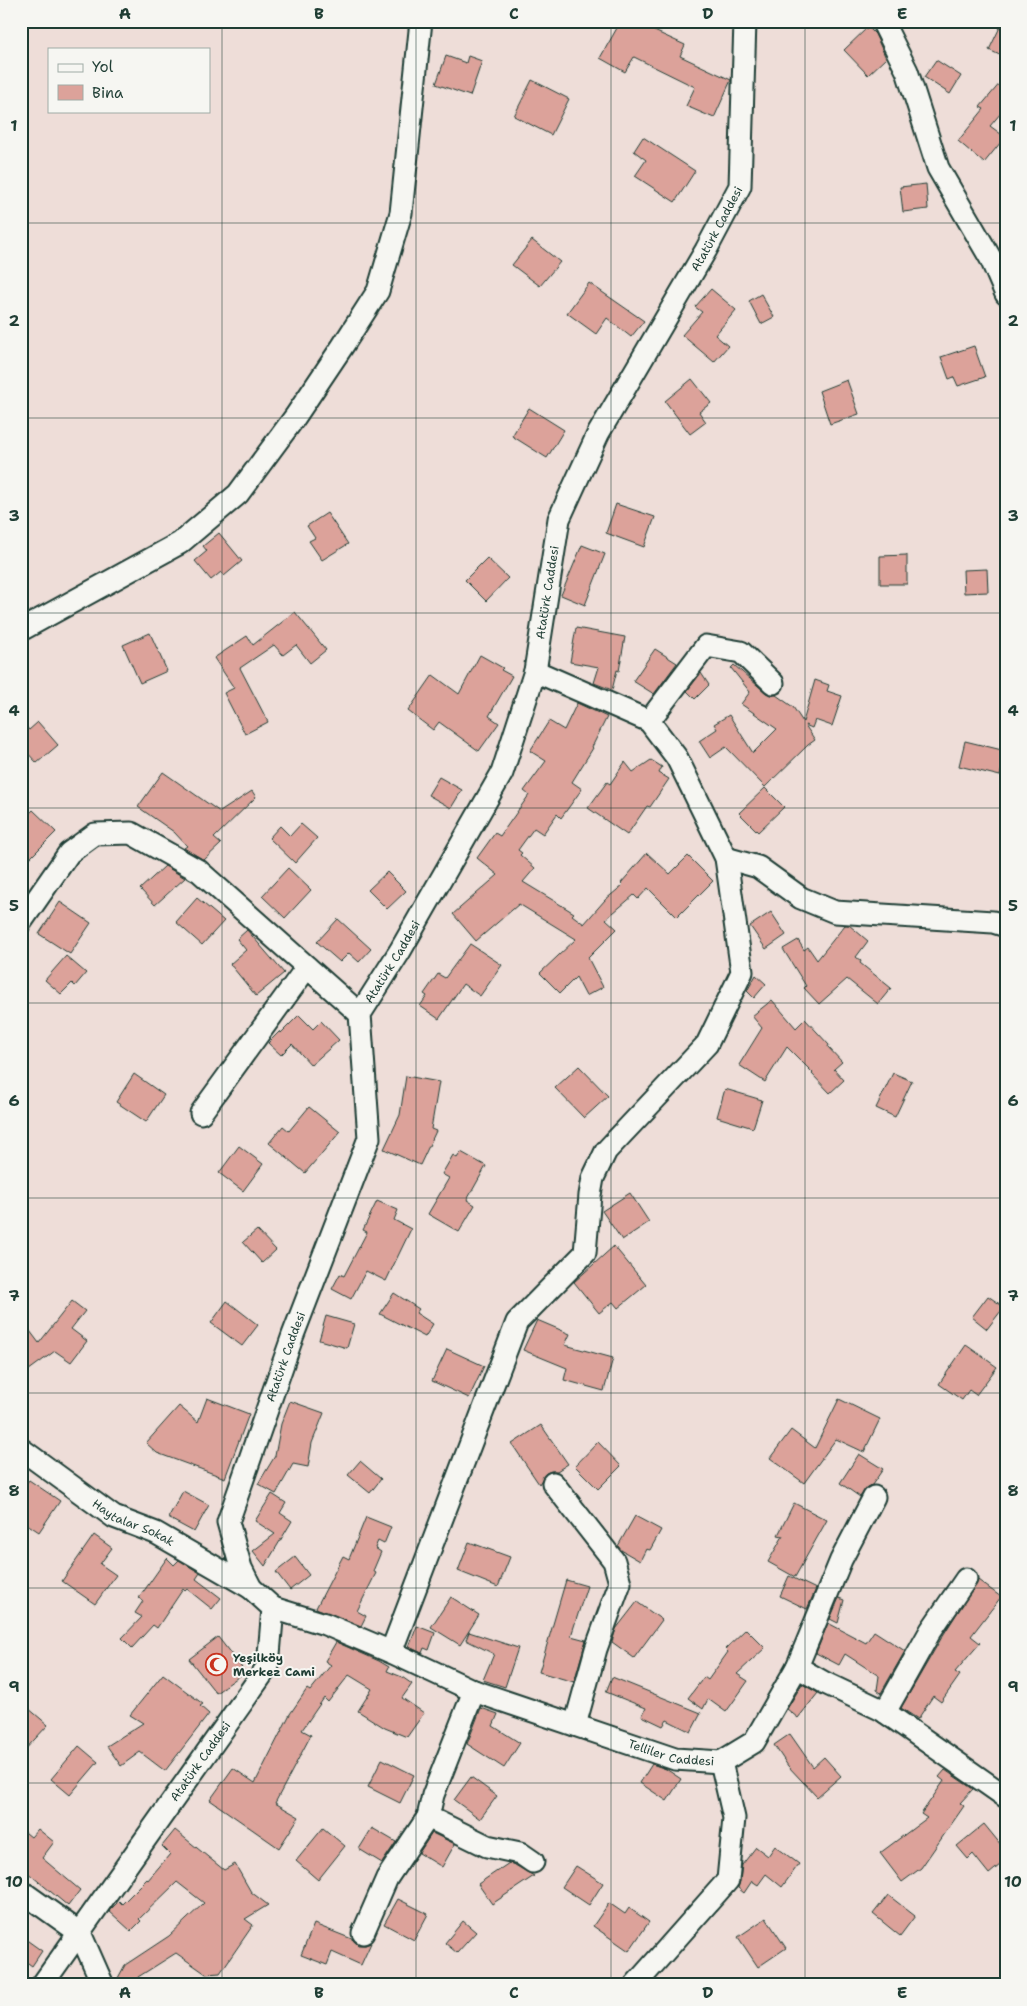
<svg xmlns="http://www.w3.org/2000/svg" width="1027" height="2006" viewBox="0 0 1027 2006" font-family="'Shantell Sans',sans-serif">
<rect width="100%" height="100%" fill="#eeddd8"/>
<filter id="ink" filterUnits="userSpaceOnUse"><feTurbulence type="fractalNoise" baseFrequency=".02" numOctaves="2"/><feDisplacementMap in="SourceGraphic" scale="10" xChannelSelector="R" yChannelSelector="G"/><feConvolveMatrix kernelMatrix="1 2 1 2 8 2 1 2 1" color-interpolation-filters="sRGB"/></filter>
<g filter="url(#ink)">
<g fill="#dca29a" stroke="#1f3d34">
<polygon points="621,21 641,21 651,27 650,29 685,45 680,56 731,80 714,118 686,106 695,87 634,57 625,72 600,58"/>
<polygon points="1003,21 1006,21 1006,58 989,50"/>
<polygon points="868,27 875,34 886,58 868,75 844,50"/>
<polygon points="446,56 466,63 468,56 482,61 470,96 436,84"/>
<polygon points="936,60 961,76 950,94 924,77"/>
<polygon points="1006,76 1006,107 990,126 1005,137 984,163 958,141 984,109 980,107"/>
<polygon points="532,80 569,99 551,135 514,116"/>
<polygon points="643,137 695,171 675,202 635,176 646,160 634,151"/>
<polygon points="926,184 928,209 903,212 900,187"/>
<polygon points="532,240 560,262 540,286 512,265"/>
<polygon points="589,283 644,321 631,337 607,318 596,334 567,313"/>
<polygon points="711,289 736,310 715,335 728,346 714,362 682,335 702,312 695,307"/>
<polygon points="761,294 774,317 761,324 749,301"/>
<polygon points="974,346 985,377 958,386 954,377 949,379 941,357"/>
<polygon points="692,379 711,403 699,412 706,422 690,434 665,401"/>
<polygon points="847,380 859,414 830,424 819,391"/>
<polygon points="529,408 564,430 547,458 512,436"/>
<polygon points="616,504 655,517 644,547 606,533"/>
<polygon points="327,513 348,544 322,560 309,541 315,538 307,526"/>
<polygon points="219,533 242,561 224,576 221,572 211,580 195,561 207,551 203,546"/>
<polygon points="582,545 605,554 585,605 561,595"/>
<polygon points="907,555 907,584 880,584 880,556"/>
<polygon points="487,558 508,578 486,601 465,580"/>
<polygon points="987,569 988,592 964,593 963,570"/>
<polygon points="295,612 326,650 310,663 296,645 283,655 274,645 240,668 268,722 245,734 224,693 234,688 214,658 247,636 253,645"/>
<polygon points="576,628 625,637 619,671 617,670 612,690 594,683 599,667 570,662"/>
<polygon points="150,633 167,671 140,683 123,645"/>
<polygon points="655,649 677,663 654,694 633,681"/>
<polygon points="480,655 503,668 501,670 512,676 489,716 499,723 479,751 439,722 433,730 408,711 433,675 459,694"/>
<polygon points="734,665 765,692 770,695 776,695 793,707 803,722 815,680 829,685 827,691 842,696 832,726 815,720 812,728 805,725 815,740 808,745 765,787 726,747 710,758 699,741 717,729 714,724 729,715 753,753 777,729 741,704 750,692 731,668"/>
<polygon points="701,673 709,685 695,699 687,691"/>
<polygon points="577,703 607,717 592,747 593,748 572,782 582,789 561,818 557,814 543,834 534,828 518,850 522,853 520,855 535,868 523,882 574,913 572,915 584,924 605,900 623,885 621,883 647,853 670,874 688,856 713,881 677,917 648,888 638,899 634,895 606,919 617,929 588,958 603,987 586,996 576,977 560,993 540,973 576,939 519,904 476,941 453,914 498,875 477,858 495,833 500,836 529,795 524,791 546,761 530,751 549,721 564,730"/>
<polygon points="21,721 29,730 38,722 58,745 37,763 21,746"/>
<polygon points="965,741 1006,751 1000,776 959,766"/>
<polygon points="651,760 662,767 659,773 669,779 650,807 647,806 627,835 588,808 607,782 610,784 625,762 633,772"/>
<polygon points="163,772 220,812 252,791 256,797 214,838 221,844 204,860 184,848 187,846 174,832 138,807"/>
<polygon points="439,777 462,790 451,808 428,795"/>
<polygon points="765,788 784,807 758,832 739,813"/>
<polygon points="33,810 56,832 21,867 21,822"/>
<polygon points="301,824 317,838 295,863 269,838 280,826 290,836"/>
<polygon points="165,866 185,878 155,905 140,889"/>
<polygon points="288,868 311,890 285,918 262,896"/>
<polygon points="387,872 406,891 387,909 368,890"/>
<polygon points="197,898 224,921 202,945 176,922"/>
<polygon points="60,902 91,923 70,954 39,934"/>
<polygon points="771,912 786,935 766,949 750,926"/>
<polygon points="338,919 371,949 359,962 349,953 340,962 317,942"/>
<polygon points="845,925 849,925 868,941 856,957 861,961 860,963 891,988 878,1004 847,979 819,1004 804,988 806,986 783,949 798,940 804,950 808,947 817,960"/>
<polygon points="247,930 284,973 256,996 230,964 246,950 237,939"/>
<polygon points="470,944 502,965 480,996 463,984 439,1019 420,1006 427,996 424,994 438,974 445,978"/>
<polygon points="66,956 86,973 75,986 72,983 61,994 45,980"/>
<polygon points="756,975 766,984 754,998 747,991"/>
<polygon points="772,1000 796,1028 805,1019 829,1045 828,1047 842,1062 834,1069 844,1080 830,1093 812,1074 813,1073 787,1047 765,1082 739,1065 762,1028 752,1016"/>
<polygon points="299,1015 313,1029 321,1021 339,1040 311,1065 292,1044 281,1055 268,1043 280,1031 281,1033"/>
<polygon points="579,1066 608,1096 584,1118 555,1088"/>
<polygon points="893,1073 912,1081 895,1117 876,1108"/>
<polygon points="134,1074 164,1095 146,1122 116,1102"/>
<polygon points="406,1076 439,1082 431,1129 436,1131 420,1165 384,1149 400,1115"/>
<polygon points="725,1089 762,1100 753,1128 717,1117"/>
<polygon points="309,1107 340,1132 305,1173 269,1143 283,1126 289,1131"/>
<polygon points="239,1146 263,1164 243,1191 219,1173"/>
<polygon points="461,1152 486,1166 467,1200 475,1205 459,1232 428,1214 449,1178 442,1174 453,1155 457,1158"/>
<polygon points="630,1193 649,1222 622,1240 602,1211"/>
<polygon points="377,1201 398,1210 394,1220 411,1229 386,1281 366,1271 351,1299 332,1289 340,1274 344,1276 367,1232 363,1230"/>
<polygon points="257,1230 276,1250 262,1263 243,1242"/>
<polygon points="614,1246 646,1285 618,1308 613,1302 599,1313 574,1282"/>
<polygon points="394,1293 419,1309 416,1313 433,1324 425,1337 380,1314"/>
<polygon points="988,1296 1004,1307 987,1329 972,1317"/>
<polygon points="72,1301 85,1311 71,1329 87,1341 71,1362 55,1351 21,1376 21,1319 39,1343"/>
<polygon points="227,1301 258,1325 242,1346 211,1323"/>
<polygon points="326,1316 354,1324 347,1348 319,1340"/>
<polygon points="537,1320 570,1334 565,1345 613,1358 604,1391 564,1380 567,1368 523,1350"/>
<polygon points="966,1345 997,1367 976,1395 969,1390 962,1400 939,1384"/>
<polygon points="447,1349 484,1366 469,1398 432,1381"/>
<polygon points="207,1398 249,1414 225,1478 157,1453 146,1443 179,1406 198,1422"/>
<polygon points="839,1399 880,1419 864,1452 836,1439 804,1483 770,1458 791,1430 815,1448"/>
<polygon points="290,1401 324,1413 312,1443 308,1467 293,1464 276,1494 258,1484 275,1456 281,1424"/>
<polygon points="541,1425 568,1464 557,1471 551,1471 546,1473 539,1484 512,1444"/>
<polygon points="598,1442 621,1466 598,1489 575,1466"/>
<polygon points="859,1454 883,1469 872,1485 867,1487 860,1497 840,1483"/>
<polygon points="360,1461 381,1479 370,1493 348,1475"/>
<polygon points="29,1480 60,1501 39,1532 21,1520 21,1490"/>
<polygon points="183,1491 209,1505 194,1532 168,1518"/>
<polygon points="272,1494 286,1503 280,1513 292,1521 265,1566 253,1551 275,1534 255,1521"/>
<polygon points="794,1503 827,1520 795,1577 768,1562 783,1536 778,1535"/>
<polygon points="635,1516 661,1530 650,1550 646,1549 640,1561 621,1550 618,1546"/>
<polygon points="366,1517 391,1527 384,1544 378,1541 375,1548 381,1552 373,1571 376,1573 357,1611 366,1616 361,1626 316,1608 343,1556 349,1559"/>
<polygon points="94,1535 112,1548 100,1564 116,1575 95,1604 62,1581"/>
<polygon points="469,1542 510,1557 498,1587 458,1571"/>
<polygon points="295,1557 309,1575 290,1590 276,1572"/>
<polygon points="167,1558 174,1565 179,1560 200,1573 196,1579 221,1598 212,1609 187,1589 185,1591 183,1589 157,1628 153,1625 132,1648 122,1638 142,1617 135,1613 143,1601 139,1598"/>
<polygon points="789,1576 816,1589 807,1609 780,1596"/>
<polygon points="566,1580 587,1586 571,1636 586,1640 574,1682 539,1672"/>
<polygon points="978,1580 1001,1597 971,1636 980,1643 955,1672 960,1675 941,1702 933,1696 918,1719 901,1708 942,1637"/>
<polygon points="451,1597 479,1615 460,1645 431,1627"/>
<polygon points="839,1598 844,1600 838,1623 830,1619"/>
<polygon points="637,1602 662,1620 634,1658 612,1642 616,1629"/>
<polygon points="828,1623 866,1643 874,1631 905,1651 881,1693 877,1690 879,1676 845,1654 839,1665 816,1653"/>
<polygon points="417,1626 435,1633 429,1650 424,1648 422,1653 409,1647"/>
<polygon points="746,1629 765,1648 737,1674 748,1681 726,1712 708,1699 703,1709 688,1698 704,1677 708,1680 728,1652 725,1649"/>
<polygon points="469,1632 518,1648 505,1687 483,1680 494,1654 466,1640"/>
<polygon points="218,1637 245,1672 216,1693 189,1659"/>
<polygon points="336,1642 379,1661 389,1667 387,1671 402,1677 412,1684 402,1698 424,1713 407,1737 385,1728 358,1711 372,1689 349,1675 328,1702 324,1698 302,1730 311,1735 275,1803 299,1817 279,1848 210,1800 233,1768 255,1783 290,1714 307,1689 310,1691 331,1665 325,1661"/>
<polygon points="163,1674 203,1704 200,1706 209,1714 165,1771 140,1752 121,1766 107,1746 143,1723 130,1715"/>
<polygon points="612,1677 701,1713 691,1732 667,1720 663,1726 642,1716 646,1708 606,1692"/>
<polygon points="802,1684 818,1693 798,1718 787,1709"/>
<polygon points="21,1702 48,1725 21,1754"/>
<polygon points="481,1708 498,1714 493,1726 520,1743 504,1768 467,1744"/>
<polygon points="790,1734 813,1767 824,1757 841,1776 817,1797 788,1766 774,1745"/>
<polygon points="79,1746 98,1762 70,1795 51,1779"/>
<polygon points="382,1759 414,1775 400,1803 368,1787"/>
<polygon points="652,1764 666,1769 681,1779 667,1801 640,1783"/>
<polygon points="945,1770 973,1789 960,1803 964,1806 921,1868 902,1882 880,1853 927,1818 921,1814 944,1781 939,1777"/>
<polygon points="471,1777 497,1796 480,1819 454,1800"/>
<polygon points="984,1824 1006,1851 1006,1860 989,1874 973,1854 968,1859 957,1846"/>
<polygon points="323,1828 345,1846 318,1880 296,1861"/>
<polygon points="372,1828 396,1842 382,1863 359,1849"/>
<polygon points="21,1829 31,1837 38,1829 54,1842 42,1858 80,1890 68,1906 21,1867"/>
<polygon points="175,1830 224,1870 235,1864 251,1892 268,1905 245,1919 253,1925 220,1973 206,1974 176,1953 138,1977 134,1985 132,1985 118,1978 125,1965 169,1936 204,1903 177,1882 139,1919 141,1921 131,1931 109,1911 119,1901 122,1904 147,1879 148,1880 170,1854 162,1846"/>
<polygon points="432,1833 455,1844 442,1867 419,1853"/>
<polygon points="775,1846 799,1864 782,1887 766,1874 758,1885 752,1881 744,1893 738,1888 740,1881 742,1865 756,1847 768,1856"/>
<polygon points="509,1863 515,1865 534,1876 492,1904 478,1884"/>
<polygon points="576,1866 603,1883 589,1905 562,1887"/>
<polygon points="888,1895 915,1916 900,1936 873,1914"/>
<polygon points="398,1899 428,1914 414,1940 384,1924"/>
<polygon points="609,1903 625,1914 629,1908 649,1922 629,1951 593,1926"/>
<polygon points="766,1918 786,1948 758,1967 738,1937"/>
<polygon points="463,1921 476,1932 457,1953 445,1943"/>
<polygon points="314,1924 352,1939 358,1945 365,1945 371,1943 361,1965 332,1952 327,1965 301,1955"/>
<polygon points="21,1936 42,1951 32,1966 21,1958"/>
</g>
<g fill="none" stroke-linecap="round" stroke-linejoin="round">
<defs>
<g id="minor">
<polyline points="882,21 907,71 938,168 991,259 1006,294"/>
<polyline points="21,630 180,543 238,494 295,417 342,347 378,291 401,213 421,21"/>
<polyline points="649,721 706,646 741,652 773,683"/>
<polyline points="726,858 758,867 801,898 835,912 993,922 1006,926"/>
<polyline points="21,922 69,853 95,834 131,833 199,871 360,1014"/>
<polyline points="201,1113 307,967"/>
<path id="s1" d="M21 1449 114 1517 156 1533 251 1588"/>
<polyline points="553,1483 614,1561 620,1583 596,1649 575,1725"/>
<path id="s2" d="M273 1608 325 1624 391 1652 474 1691 675 1759 721 1762 754 1742 797 1667 825 1683 882 1710 1006 1797"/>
<polyline points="391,1652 517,1322 585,1253 590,1195 593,1178 606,1151 707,1044 742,972 726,858 677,758 649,721 535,671"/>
<polyline points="797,1667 841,1560 874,1497"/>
<polyline points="885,1712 931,1630 966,1579"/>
<polyline points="428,1817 487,1846 520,1853 533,1862"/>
<polyline points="21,1891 80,1933 103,1985"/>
<polyline points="363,1933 387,1878 428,1817 433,1795 474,1691"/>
<path id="s3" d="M42 1985 268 1666 273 1608 251 1588 241 1568 228 1522 293 1335 369 1138 360 1014 400 951 502 773 535 671 559 519 598 434 706 250 740 186 745 21"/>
<polyline points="635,1985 728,1880 734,1818 721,1762"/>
</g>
</defs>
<use href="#minor" stroke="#1f3d34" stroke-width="25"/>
<use href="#minor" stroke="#f6f6f2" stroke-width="21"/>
</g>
</g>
<path fill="none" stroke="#1f3d34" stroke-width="1" stroke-opacity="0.55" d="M222 21V1985M416 21V1985M611 21V1985M805 21V1985M21 223H1006M21 418H1006M21 613H1006M21 808H1006M21 1003H1006M21 1198H1006M21 1393H1006M21 1588H1006M21 1783H1006"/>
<defs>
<symbol id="mosque-ring" viewBox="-11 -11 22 22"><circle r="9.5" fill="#f6f6f2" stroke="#c8321e" stroke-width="1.5"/><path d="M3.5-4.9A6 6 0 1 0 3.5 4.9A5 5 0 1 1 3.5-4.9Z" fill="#c8321e"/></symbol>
</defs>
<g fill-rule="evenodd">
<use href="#mosque-ring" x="204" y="1652" width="25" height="25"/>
</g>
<g text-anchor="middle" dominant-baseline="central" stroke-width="4" stroke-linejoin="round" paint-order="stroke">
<g font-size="12" fill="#1f3d34" stroke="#f6f6f2">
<text stroke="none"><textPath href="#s3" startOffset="1954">Atatürk Caddesi</textPath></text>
<text stroke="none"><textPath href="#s3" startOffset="1549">Atatürk Caddesi</textPath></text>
<text stroke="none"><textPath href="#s3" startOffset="1144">Atatürk Caddesi</textPath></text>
<text stroke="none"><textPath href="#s3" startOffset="724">Atatürk Caddesi</textPath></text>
<text stroke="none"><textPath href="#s1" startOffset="135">Haytalar Sokak</textPath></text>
<text stroke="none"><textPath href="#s2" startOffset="425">Telliler Caddesi</textPath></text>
<text stroke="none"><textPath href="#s3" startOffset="274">Atatürk Caddesi</textPath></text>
</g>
<g font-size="12" font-weight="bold" fill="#1f3d34" stroke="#f6f6f2" text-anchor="start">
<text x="233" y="1658">Yeşilköy<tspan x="233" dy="14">Merkez Cami</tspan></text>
</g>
</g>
<rect width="1027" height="2006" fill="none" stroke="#f6f6f2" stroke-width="55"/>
<rect x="48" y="48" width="162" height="65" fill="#f6f6f2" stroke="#a0aca6"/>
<rect x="58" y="64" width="25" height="8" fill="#f6f6f2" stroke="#a0aca6"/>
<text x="92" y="72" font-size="15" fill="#1f3d34">Yol</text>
<rect x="58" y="85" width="25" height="15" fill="#dca29a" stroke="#a0aca6"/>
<text x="92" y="98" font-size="15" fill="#1f3d34">Bina</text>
<rect x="28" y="28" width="972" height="1950" fill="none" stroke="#1f3d34" stroke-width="2"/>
<g font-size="16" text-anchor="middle" font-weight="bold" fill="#1f3d34">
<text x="125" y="19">A</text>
<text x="319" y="19">B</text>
<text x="514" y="19">C</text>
<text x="708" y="19">D</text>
<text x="902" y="19">E</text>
<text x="14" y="131">1</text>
<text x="1013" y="131">1</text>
<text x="14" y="326">2</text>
<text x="1013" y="326">2</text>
<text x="14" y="521">3</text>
<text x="1013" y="521">3</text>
<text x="14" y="716">4</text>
<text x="1013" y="716">4</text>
<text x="14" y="911">5</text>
<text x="1013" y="911">5</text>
<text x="14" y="1106">6</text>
<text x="1013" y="1106">6</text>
<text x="14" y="1301">7</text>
<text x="1013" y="1301">7</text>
<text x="14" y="1496">8</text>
<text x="1013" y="1496">8</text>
<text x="14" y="1692">9</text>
<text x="1013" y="1692">9</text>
<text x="14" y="1887">10</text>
<text x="1013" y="1887">10</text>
<text x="125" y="1998">A</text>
<text x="319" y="1998">B</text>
<text x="514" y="1998">C</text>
<text x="708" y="1998">D</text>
<text x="902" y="1998">E</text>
</g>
</svg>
